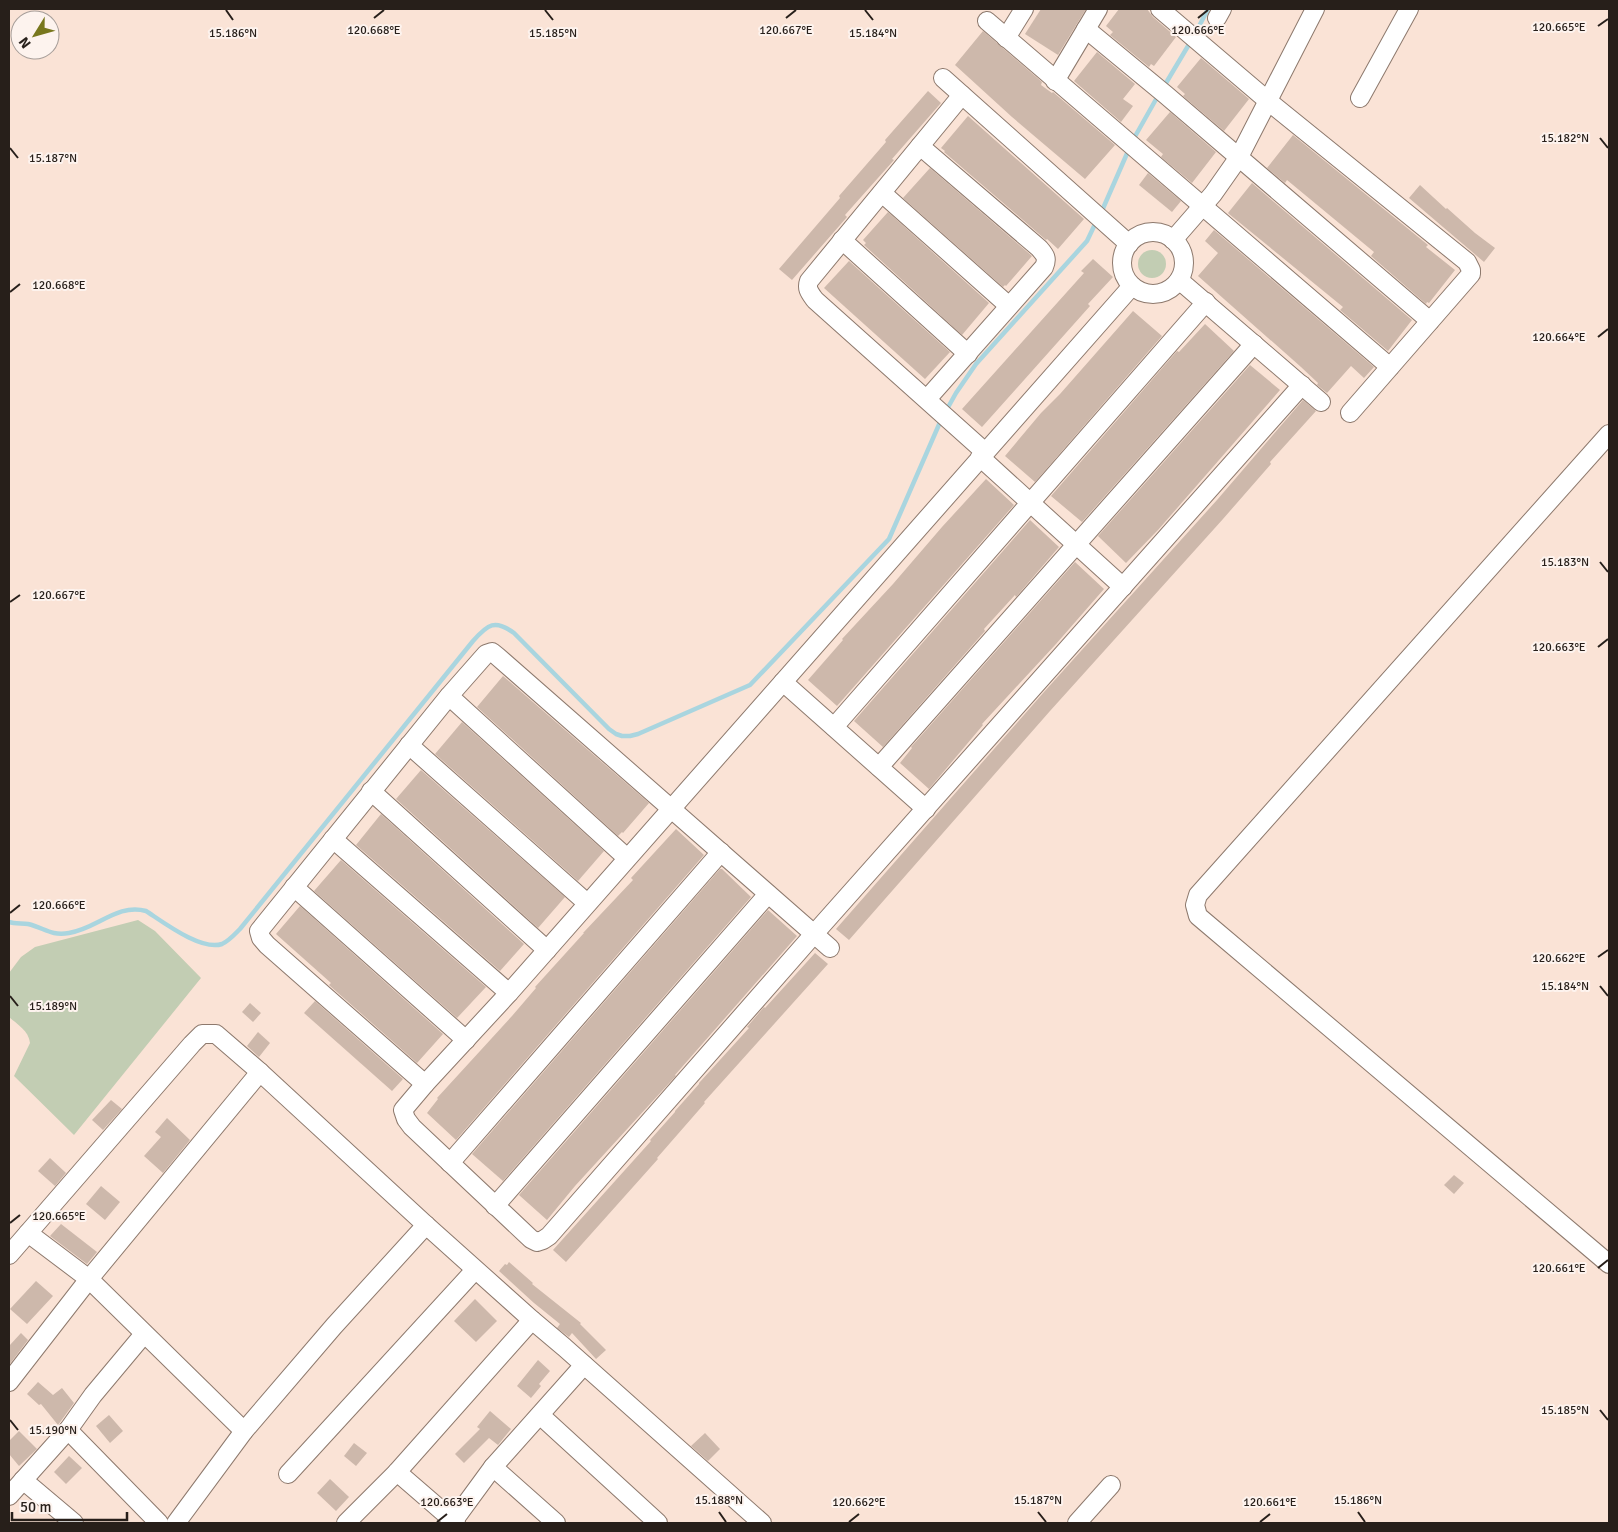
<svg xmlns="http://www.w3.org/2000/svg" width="1618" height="1532" viewBox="0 0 1618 1532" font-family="Signika,sans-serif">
<rect width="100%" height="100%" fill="#fae3d6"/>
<g fill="#c2cdb3">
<circle cx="1152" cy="264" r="14"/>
<path d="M138 920 155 931 201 978 74 1135 14 1076 30 1043C29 1031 17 1024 9 1017V973L21 957 35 947Z"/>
</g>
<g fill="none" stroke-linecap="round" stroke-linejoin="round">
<g stroke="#a9d5df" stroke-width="4.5">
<polyline points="1195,34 1208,9"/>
<polyline points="1163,88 1191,41"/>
<polyline points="1133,140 1159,94"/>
<polyline points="1101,213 1129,149"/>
<polyline points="946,411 956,393 976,364 1087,241 1097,220"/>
<path d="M9 922C15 924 22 923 28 924 45 928 50 936 69 933 97 929 117 903 146 911 163 922 201 951 222 944 229 941 235 934 240 929L473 641C488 624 495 619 514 633L609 729 616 734 622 736H630L638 734 750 685 889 539 941 420"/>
</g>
</g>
<g fill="#cdb8ab">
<polygon points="1041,9 1086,9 1058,55 1025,34"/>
<polygon points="1119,9 1147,9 1153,17 1176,37 1154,66 1151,64 1149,67 1110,35 1113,32 1106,26"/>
<polygon points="983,31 1042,82 1041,85 1052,93 1053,92 1115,145 1085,179 1012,117 955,65"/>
<polygon points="1097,52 1135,84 1123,99 1133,106 1121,122 1074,81"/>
<polygon points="1201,58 1249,99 1224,131 1183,96 1185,94 1177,87"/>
<polygon points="928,91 941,103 892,159 894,160 845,215 847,217 792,280 779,269 840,198 839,196 886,142 885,140"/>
<polygon points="1170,112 1216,152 1192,183 1161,157 1163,154 1146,140"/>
<polygon points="968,116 1084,219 1058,249 1047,239 1046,240 944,152 945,151 941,148"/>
<polygon points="1293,135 1428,245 1426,247 1455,270 1429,303 1427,302 1426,304 1371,256 1374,252 1287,180 1285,183 1267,168"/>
<polygon points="930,168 1032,256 1006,286 1005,285 1003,287 903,198"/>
<polygon points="1148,173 1181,201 1172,212 1139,185"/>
<polygon points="1252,183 1412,320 1388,351 1340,310 1343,307 1229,214 1228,213"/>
<polygon points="1420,185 1446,209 1447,208 1475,233 1495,248 1484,262 1409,198"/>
<polygon points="888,212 989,303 962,335 864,245 866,243 863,240"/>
<polygon points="1214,230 1374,367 1364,378 1351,366 1327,393 1317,385 1318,383 1301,367 1198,276 1218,253 1205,241"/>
<polygon points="1093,259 1113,277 1088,304 1090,306 982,427 962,409 1084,273 1081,271"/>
<polygon points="849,261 950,352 925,379 824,288"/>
<polygon points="1133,311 1162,336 1035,482 1005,456 1041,413 1060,394"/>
<polygon points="1205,324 1234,351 1082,522 1051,496 1177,351 1179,352"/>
<polygon points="1250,365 1280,390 1158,530 1126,563 1098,536"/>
<polygon points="1303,400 1316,411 1270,462 1271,464 1223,519 1050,711 849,940 836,929 1044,692 1217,500"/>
<polygon points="986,479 1014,505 837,706 808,680 843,640 842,639 893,584 942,527"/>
<polygon points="1030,520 1059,547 1016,597 1015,595 984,629 985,631 883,747 854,721"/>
<polygon points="1075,562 1104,589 1056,644 982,724 983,725 929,789 900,763 912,748 911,747"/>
<polygon points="503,676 649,803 623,833 622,832 618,836 477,707"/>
<polygon points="462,722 604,851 578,881 435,754"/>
<polygon points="421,770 565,897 538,928 396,799"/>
<polygon points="381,814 524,944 500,971 356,845"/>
<polygon points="676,829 704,855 456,1140 427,1113 438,1099 437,1098 512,1016 536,988 535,987 584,933 583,933 633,880 631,878"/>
<polygon points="341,860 486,987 457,1018 314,891"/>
<polygon points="720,869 722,869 751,897 503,1181 472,1154"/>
<polygon points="300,906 443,1034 417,1063 329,985 331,983 276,934"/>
<polygon points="768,910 797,936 675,1075 676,1076 672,1080 575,1186 547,1220 519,1195"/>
<polygon points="815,953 828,964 704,1102 705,1103 657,1158 658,1159 566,1262 553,1250 651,1141 650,1140 675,1112 675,1111 699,1084 699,1083 749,1028 747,1027 764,1007 765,1008"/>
<polygon points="315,1001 403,1079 392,1091 304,1013"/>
<polygon points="250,1003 261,1013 253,1022 242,1012"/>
<polygon points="258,1032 270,1043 259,1057 247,1046"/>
<polygon points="111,1100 122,1109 103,1130 92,1120"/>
<polygon points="167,1118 190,1140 163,1173 144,1156 161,1137 155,1132"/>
<polygon points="50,1158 66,1173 55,1186 38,1171"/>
<polygon points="1454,1175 1464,1183 1454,1194 1444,1185"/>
<polygon points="101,1186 120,1202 105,1220 86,1204"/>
<polygon points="61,1224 97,1252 87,1264 50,1236"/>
<polygon points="509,1262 533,1283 532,1284 581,1323 580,1324 606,1350 596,1359 572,1333 569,1337 557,1328 560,1324 534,1303 499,1271 505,1264 507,1265"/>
<polygon points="36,1281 53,1296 27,1324 10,1309"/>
<polygon points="475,1299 497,1321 476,1342 454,1321"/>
<polygon points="21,1333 28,1340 9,1365 9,1346"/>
<polygon points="538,1360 550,1371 539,1384 541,1386 531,1398 517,1386"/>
<polygon points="38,1382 53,1395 62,1388 74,1403 58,1425 41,1404 39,1405 27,1394"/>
<polygon points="490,1411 511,1429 498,1445 489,1438 464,1463 455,1454 480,1429 477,1427"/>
<polygon points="109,1415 123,1431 110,1443 96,1426"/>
<polygon points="19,1431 37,1449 19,1466 9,1454 9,1441"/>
<polygon points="705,1433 720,1449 708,1461 691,1446"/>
<polygon points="354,1443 367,1453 356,1466 344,1456"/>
<polygon points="69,1456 82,1468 66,1484 54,1472"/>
<polygon points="330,1479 349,1497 336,1511 317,1493"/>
</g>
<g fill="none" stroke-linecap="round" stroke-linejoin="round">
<defs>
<g id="street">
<polyline points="1160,9 1268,101 1467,262 1471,270 1471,274 1350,413"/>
<polyline points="1217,18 1222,9"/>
<polyline points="987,21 1390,367"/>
<polyline points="1086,29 1166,95 1430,321"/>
<polyline points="1006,38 1024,9"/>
<polyline points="943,78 1129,244"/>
<polyline points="1055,81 1098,9"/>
<path d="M962 95 809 281C806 289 810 293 815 300L985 452"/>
<polyline points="1360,98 1409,9"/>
<path d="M920 146 1039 248C1045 255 1048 258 1044 267L927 399"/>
<polyline points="882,193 1009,306"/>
<circle cx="1153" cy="263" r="31"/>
<polyline points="842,240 968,354"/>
<polyline points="1173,240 1213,194 1239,157 1315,9"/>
<polyline points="1179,280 1321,402"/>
<polyline points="1132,286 509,993 425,1084 403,1110 406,1119 412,1127 531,1239 537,1242 543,1240 549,1236 814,934 1302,385"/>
<polyline points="1609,434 1198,895 1195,905 1198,916 1609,1264"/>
<polyline points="980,457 1123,587"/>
<polyline points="783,682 926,809"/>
<polyline points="449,696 627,858"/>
<polyline points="834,727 1206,302"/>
<polyline points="409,745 587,903"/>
<polyline points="879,767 1254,344"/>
<polyline points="371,791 547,950"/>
<polyline points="333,839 509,993"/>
<polyline points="294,887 466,1040"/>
<polyline points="425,1084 267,945 261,938 259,931 449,696 486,654 492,652 497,656 830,948"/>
<polyline points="450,1163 721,852"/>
<polyline points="495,1206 768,894"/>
<polyline points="28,1233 89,1279 244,1431"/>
<polyline points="9,1255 192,1044 202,1034 216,1034 260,1072 426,1225 532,1320 564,1347 762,1523"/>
<polyline points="9,1382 89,1279 260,1072"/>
<polyline points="540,1415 658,1523"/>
<polyline points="68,1430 159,1523"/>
<polyline points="493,1467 556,1523"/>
<polyline points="397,1472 456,1523"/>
<polyline points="288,1474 475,1270"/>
<polyline points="23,1480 74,1523"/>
<polyline points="9,1496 68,1430 93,1395 144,1334"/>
<polyline points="176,1523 244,1431 334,1326 426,1225"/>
<polyline points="346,1523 397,1472 532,1320"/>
<polyline points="452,1523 493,1467 584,1365"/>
<polyline points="1077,1523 1111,1485"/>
</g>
</defs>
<use href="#street" stroke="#8d796d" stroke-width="20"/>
<use href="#street" stroke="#fff" stroke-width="18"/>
</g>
<path fill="none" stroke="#271f1a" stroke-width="2" d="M226 10 233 20M545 10 553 20M865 10 873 20M374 18 384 10M786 18 796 10M1198 18 1208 10M1598 26 1608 19M1600 138 1608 148M10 148 18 158M10 292 20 284M1598 337 1608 329M1600 562 1608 572M10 602 20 595M1598 647 1608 639M10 913 20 905M1598 957 1608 950M1600 986 1608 996M10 996 18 1006M10 1223 20 1215M1598 1268 1608 1260M1600 1410 1608 1420M10 1420 18 1430M719 1512 726 1522M1038 1512 1046 1522M1358 1512 1365 1522M437 1522 447 1514M849 1522 859 1514M1260 1522 1270 1514"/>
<g font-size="12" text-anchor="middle" fill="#271f1a" stroke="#fdf3ee" stroke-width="4" stroke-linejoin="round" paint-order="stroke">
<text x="1559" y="31">120.665°E</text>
<text x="374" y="34">120.668°E</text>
<text x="786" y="34">120.667°E</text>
<text x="1198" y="34">120.666°E</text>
<text x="233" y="37">15.186°N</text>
<text x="553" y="37">15.185°N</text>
<text x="873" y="37">15.184°N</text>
<text x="1565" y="142">15.182°N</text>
<text x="53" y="162">15.187°N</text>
<text x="59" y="289">120.668°E</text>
<text x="1559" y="341">120.664°E</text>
<text x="1565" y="566">15.183°N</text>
<text x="59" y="599">120.667°E</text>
<text x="1559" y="651">120.663°E</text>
<text x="59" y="909">120.666°E</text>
<text x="1559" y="962">120.662°E</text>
<text x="1565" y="990">15.184°N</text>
<text x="53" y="1010">15.189°N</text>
<text x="59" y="1220">120.665°E</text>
<text x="1559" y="1272">120.661°E</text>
<text x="1565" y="1414">15.185°N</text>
<text x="53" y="1434">15.190°N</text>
<text x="719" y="1504">15.188°N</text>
<text x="1038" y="1504">15.187°N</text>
<text x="1358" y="1504">15.186°N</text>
<text x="447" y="1506">120.663°E</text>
<text x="859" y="1506">120.662°E</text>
<text x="1270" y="1506">120.661°E</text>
</g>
<rect width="1618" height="1532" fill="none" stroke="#271f1a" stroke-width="20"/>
<g transform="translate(35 35) rotate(233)"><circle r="24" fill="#fdf3ee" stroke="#a79e99"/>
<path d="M0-4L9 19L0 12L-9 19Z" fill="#78771d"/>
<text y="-8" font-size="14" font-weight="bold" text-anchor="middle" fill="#271f1a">N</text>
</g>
<path d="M12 1512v8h115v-8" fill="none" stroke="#271f1a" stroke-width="2.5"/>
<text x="20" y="1512" font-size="15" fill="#271f1a" stroke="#fdf3ee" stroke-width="4" paint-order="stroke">50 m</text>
</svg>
